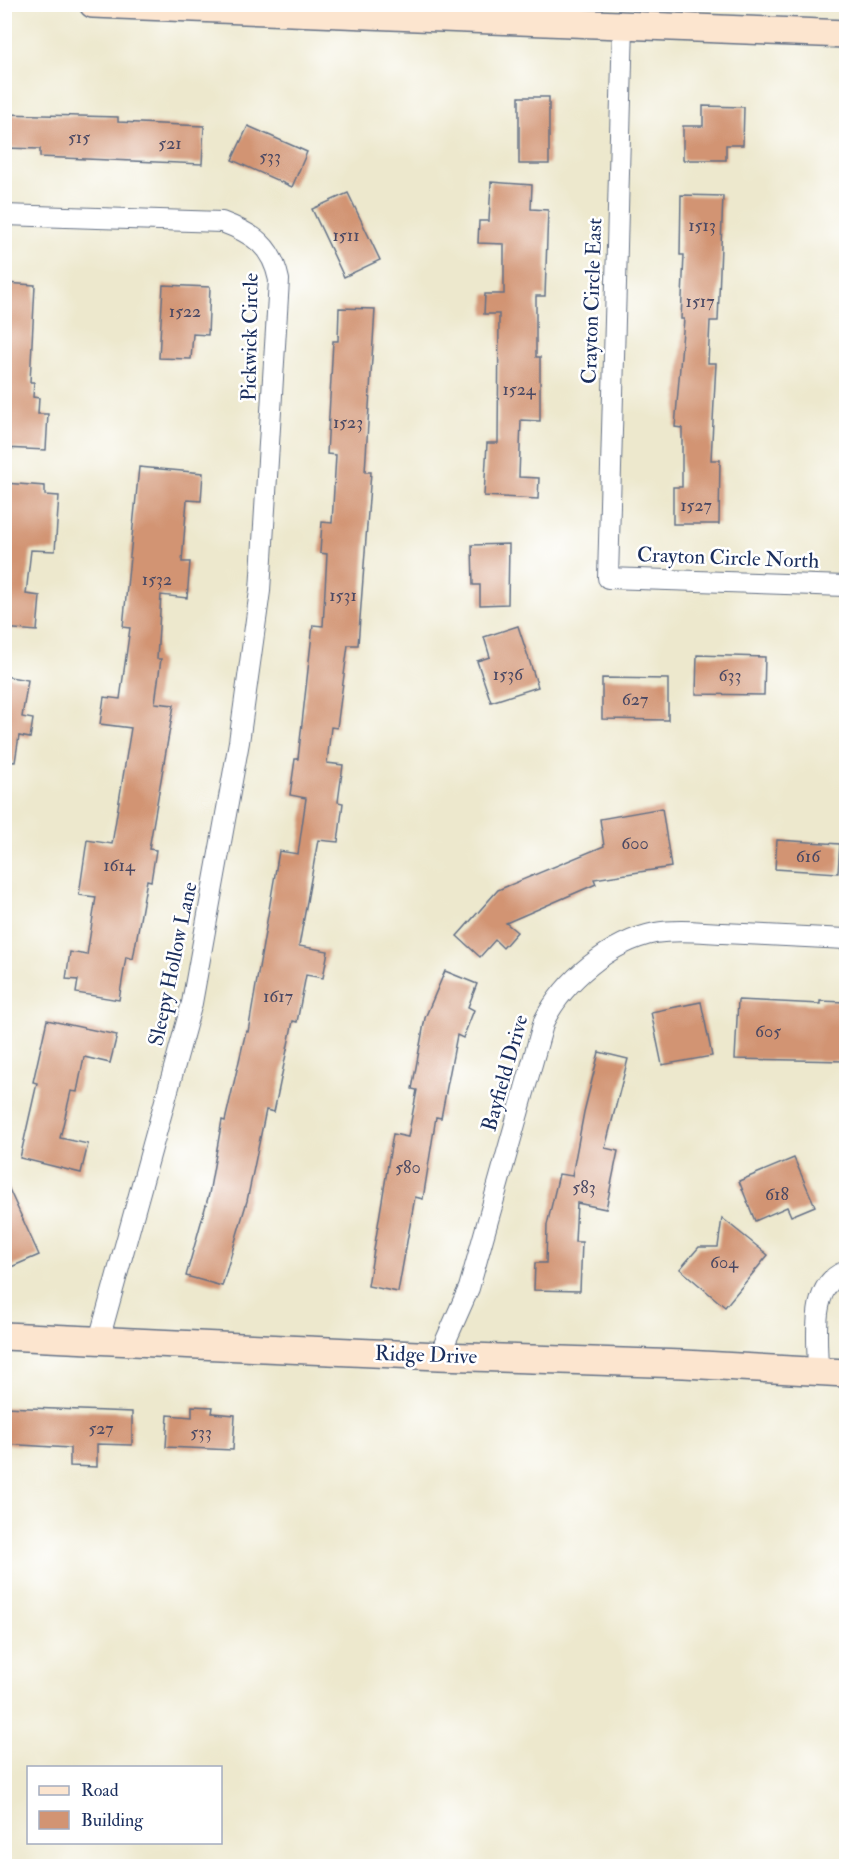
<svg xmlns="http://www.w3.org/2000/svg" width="851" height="1871" viewBox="0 0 851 1871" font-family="'IM FELL Double Pica',serif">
<rect width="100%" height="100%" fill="#fff"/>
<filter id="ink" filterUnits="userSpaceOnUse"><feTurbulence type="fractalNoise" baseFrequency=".0167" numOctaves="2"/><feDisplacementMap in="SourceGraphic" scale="12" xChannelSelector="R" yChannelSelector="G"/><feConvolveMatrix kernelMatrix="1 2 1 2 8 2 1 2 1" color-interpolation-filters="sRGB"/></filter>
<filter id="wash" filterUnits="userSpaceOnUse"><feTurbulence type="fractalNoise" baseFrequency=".008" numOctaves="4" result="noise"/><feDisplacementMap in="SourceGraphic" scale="24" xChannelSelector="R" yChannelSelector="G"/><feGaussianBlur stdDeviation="1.35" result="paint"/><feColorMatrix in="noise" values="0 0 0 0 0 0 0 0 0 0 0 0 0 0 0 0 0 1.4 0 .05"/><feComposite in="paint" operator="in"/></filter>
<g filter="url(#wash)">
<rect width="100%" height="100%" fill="#ede8cd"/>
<g id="blocks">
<g fill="#d29473">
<rect x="519" y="97" width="30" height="67"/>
<polygon points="703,106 744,107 743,145 726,145 726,160 683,160 683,126 703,126"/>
<polygon points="4,114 118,117 118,122 204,126 202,164 40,157 40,149 4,148"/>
<polygon points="248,126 307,152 292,187 232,160"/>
<polygon points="491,182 532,185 531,209 548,210 545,296 536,296 536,357 540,357 540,421 521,420 519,477 539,478 538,499 484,496 487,443 498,443 499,314 484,314 485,294 504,294 504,244 478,243 479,221 489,221"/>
<polygon points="348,193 380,260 344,277 312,209"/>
<polygon points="681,195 723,196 718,321 710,321 708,363 716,363 711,460 720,460 719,524 673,524 673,487 682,487 682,428 675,427 684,319 681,319 684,255 680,255"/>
<polygon points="4,283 35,285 30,382 34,382 33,397 39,398 38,414 48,414 46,450 4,448"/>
<polygon points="163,285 210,287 208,335 193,334 191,359 159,358"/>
<polygon points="339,308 375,309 365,472 371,472 358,645 348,645 337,728 331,727 327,763 343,765 338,802 343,803 338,842 318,840 299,946 328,951 323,978 306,975 297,1022 293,1021 274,1112 266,1110 247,1201 222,1286 186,1276 209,1194 222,1120 225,1121 246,1031 248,1032 279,851 298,854 306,798 290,795 295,759 298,759 313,625 323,626 327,554 320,553 322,522 332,523 336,455 327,454 333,341 338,341"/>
<polygon points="139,467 203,473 201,501 187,500 182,562 190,562 187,598 161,595 157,659 161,659 155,703 174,705 149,849 156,850 151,881 147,880 133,959 126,957 119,1000 76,993 78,980 66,979 70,952 87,955 96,897 79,895 87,840 112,844 131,728 100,724 104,697 120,699 130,628 123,627"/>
<polygon points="4,483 45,486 45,495 59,496 55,551 31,550 26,594 40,596 37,631 4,628"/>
<polygon points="509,544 508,604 480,605 480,585 473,585 472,545"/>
<polygon points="518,626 538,687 491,702 477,661 490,657 484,637"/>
<polygon points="697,655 765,657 764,695 696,694"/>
<polygon points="4,676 28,680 22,717 33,719 30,738 19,736 15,762 4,761"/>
<polygon points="602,678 668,679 668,720 602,719"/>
<polygon points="662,808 671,867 594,879 596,884 506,923 517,932 503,948 495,940 480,957 457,936 498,890 604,846 600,819"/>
<polygon points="777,840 840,844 838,873 775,869"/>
<polygon points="445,971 477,984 468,1007 474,1010 463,1038 457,1035 441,1118 436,1117 423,1199 415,1197 398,1292 368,1286 393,1134 408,1137 417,1090 412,1089 425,1018"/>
<polygon points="738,1000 820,1004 820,1001 846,1002 846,1061 735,1059"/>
<polygon points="701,1002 712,1056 662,1065 651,1012"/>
<polygon points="47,1020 117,1035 110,1063 84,1057 77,1092 71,1091 60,1138 88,1144 81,1173 20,1158 37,1083 33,1082"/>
<polygon points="599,1052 628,1059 605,1148 618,1151 606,1209 577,1203 575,1242 582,1242 580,1291 534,1290 535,1263 546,1263 547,1225 559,1174 572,1176 584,1112"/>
<polygon points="794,1158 815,1206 791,1216 787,1207 755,1221 739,1181"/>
<polygon points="4,1178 39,1255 4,1270"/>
<polygon points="722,1218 768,1255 725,1307 680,1269 699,1247 718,1247"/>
<polygon points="192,1406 213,1407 212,1413 235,1415 233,1450 166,1447 168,1415 192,1417"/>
<polygon points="4,1407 132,1412 132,1445 97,1444 97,1467 70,1466 70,1448 4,1444"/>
</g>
</g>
</g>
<g filter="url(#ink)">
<use href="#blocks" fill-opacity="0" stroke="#647085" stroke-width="1.5"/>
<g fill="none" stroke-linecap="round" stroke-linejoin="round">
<defs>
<g id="street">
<polyline points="623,25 608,578 846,586"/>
<path d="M4 215 222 222C254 234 272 246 279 280L260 591 239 742 192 1003 99 1340"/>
<path d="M439 1356 469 1288 544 1021C564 981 610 942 655 933 677 929 701 932 723 933 764 935 805 937 846 939"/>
<path d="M818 1372C818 1339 808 1285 846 1271"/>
</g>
<g id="secondary">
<polyline points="93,4 846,34"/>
<polyline points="4,1336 439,1356 684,1364 846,1373"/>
</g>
</defs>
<use href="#street" stroke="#647085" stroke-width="22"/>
<use href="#secondary" stroke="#647085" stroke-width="30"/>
<use href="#street" stroke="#fff" stroke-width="20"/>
<use href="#secondary" stroke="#fce5cf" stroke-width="27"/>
</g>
</g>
<g text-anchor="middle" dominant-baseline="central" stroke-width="5" stroke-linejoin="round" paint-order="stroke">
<g font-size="18" fill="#494863">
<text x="79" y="137">515</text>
<text x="170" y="143">521</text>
<text x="270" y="156">533</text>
<text x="702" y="225">1513</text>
<text x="346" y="235">1511</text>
<text x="700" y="301">1517</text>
<text x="185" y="311">1522</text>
<text x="519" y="389">1524</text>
<text x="348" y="422">1523</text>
<text x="696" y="505">1527</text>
<text x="157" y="579">1532</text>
<text x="343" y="595">1531</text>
<text x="508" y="674">1536</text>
<text x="730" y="675">633</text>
<text x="635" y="699">627</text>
<text x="635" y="843">600</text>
<text x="808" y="856">616</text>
<text x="119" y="865">1614</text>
<text x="278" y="996">1617</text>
<text x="768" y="1031">605</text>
<text x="408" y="1167">580</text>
<text x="584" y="1187">583</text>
<text x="777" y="1194">618</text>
<text x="724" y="1262">604</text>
<text x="101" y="1428">527</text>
<text x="201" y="1432">533</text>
</g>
<g font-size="21" fill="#1b2f5e" stroke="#fff">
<text transform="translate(592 301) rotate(-88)">Crayton Circle East</text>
<text transform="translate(250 337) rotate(-89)">Pickwick Circle</text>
<text transform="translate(728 558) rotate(2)">Crayton Circle North</text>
<text transform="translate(173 964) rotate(-78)">Sleepy Hollow Lane</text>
<text transform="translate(505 1073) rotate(-74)">Bayfield Drive</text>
<text transform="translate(426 1355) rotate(2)">Ridge Drive</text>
</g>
</g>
<rect width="851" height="1871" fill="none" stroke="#fff" stroke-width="24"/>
<rect x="27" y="1766" width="195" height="78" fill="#ffffff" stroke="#a4acbf" stroke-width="1.5"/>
<rect x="39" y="1786" width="30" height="9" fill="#fce5cf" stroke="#a4acbf" stroke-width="1.5"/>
<text x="81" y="1796" font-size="18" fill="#1b2f5e">Road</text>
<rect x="39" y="1811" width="30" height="18" fill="#d29473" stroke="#a4acbf" stroke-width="1.5"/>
<text x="81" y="1826" font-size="18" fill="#1b2f5e">Building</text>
</svg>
